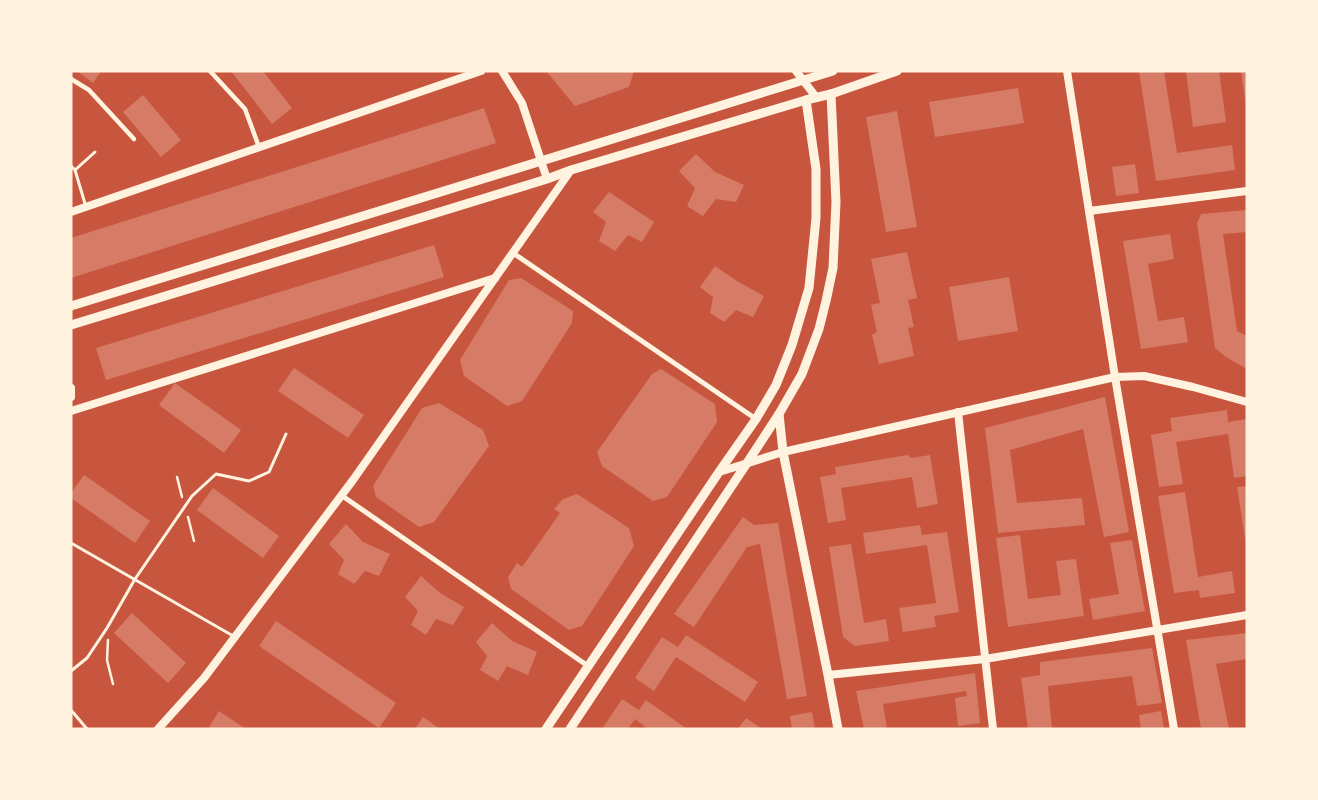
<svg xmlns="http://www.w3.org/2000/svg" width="1318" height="800" viewBox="0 0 1318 800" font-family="Overpass,sans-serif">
<rect width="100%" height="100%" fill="#c8553d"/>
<g fill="#d67c66">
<polygon points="77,71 101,71 93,83"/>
<polygon points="231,71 263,71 292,108 272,124"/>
<polygon points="546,71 634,71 629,87 575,106"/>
<polygon points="1139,71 1164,71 1177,153 1232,145 1235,170 1156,181"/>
<polygon points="1186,71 1219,71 1226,122 1193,127"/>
<polygon points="1241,71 1247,71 1247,105 1246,105"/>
<polygon points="1018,88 1024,123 935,137 929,102"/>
<polygon points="143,95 181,140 161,157 123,112"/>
<polygon points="484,108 496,143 71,278 71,238"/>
<polygon points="897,111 917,227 886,232 866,117"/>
<polygon points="696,154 715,172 744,185 736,202 716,199 703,216 687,206 695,188 679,171"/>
<polygon points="1135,164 1139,193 1116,196 1112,167"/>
<polygon points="609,192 654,222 642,242 628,235 615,251 599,241 606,222 593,212"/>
<polygon points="1247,210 1247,232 1223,234 1237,331 1247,336 1247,369 1226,357 1215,348 1197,223 1201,214"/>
<polygon points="1170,234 1174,259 1148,264 1158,321 1184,317 1188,342 1141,349 1123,241"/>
<polygon points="434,245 444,277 106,380 96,348"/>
<polygon points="907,252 917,298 908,300 914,327 908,328 914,356 879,364 872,335 877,332 871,305 880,303 871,259"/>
<polygon points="715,266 737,281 764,296 753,317 736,310 724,322 710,313 713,297 700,287"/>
<polygon points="1009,277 1018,331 958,341 949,287"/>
<polygon points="521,278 573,311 572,323 522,401 507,406 464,376 460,360 509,280"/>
<polygon points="294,368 364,415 348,438 278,391"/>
<polygon points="661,369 715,404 717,422 667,497 653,501 602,466 597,452 652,374"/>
<polygon points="175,383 241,430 224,453 159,405"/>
<polygon points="1105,397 1129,532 1104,537 1083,429 1010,450 1017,503 1082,498 1085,525 998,533 985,428"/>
<polygon points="439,403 483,430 489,446 434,522 419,527 376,497 373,486 422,408"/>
<polygon points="1227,410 1228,422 1247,419 1247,476 1234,478 1228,434 1176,442 1183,484 1159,487 1151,435 1172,431 1170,418"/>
<polygon points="908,455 911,458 930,455 938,504 917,508 912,477 841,488 846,520 828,523 820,477 836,474 835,467"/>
<polygon points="84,475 150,521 135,543 71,498 71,493"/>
<polygon points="1247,486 1247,544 1246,544 1237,487"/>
<polygon points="213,488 279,536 263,558 197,510"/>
<polygon points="1185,492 1198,577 1232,571 1235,593 1200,598 1199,590 1174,593 1158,496"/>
<polygon points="577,494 629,528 634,546 582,626 569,630 511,589 508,577 517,563 522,567 560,513 554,509 563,499"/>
<polygon points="743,517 754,525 778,523 807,696 787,699 760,544 747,547 694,627 674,614"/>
<polygon points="346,524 363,542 390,554 379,576 365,571 354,584 338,574 344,560 329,544"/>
<polygon points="920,525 922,535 947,532 959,612 934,616 936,627 903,632 899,608 936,603 927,545 866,554 863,533"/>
<polygon points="1020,535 1028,599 1061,595 1056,561 1076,559 1084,616 1008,627 996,538"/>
<polygon points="1132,540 1145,611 1093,620 1089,599 1119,594 1110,543"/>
<polygon points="851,544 864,623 886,619 889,641 855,646 843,637 829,547"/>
<polygon points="421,576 440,593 464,607 453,625 436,619 426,635 411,625 418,611 405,597"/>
<polygon points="132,613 186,663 168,683 114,633"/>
<polygon points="276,621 396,703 379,728 259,646"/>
<polygon points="492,623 512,641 537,652 528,675 507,666 498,681 480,670 487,656 476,642"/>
<polygon points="1247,633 1247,659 1216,664 1229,729 1201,729 1186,640"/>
<polygon points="686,635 758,682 745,702 676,657 654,691 635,678 662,637 678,647"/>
<polygon points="1152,648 1162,703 1137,706 1132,676 1048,686 1052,729 1028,729 1021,678 1040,675 1040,662"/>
<polygon points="975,673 980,723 958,726 955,698 967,696 966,691 883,704 887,729 864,729 856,691"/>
<polygon points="622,699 639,710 646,700 687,729 648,729 635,719 628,729 602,729"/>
<polygon points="219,711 246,729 208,729"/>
<polygon points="1161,711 1164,729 1141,729 1139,715"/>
<polygon points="812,712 815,729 792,729 790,716"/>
<polygon points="423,717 440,729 415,729"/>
<polygon points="746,718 762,729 738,729"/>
</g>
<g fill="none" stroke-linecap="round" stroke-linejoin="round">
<g stroke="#fff3e0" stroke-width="2.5">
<polyline points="177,477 182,497"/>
<polyline points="188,517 194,541"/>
<polyline points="108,640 107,660 113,684"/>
</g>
<g stroke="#fff3e0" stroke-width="3">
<polyline points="71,166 75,170 86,207"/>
<polyline points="75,170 95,152"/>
<polyline points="71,543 235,637"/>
<polyline points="71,671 87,658 107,628 135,579 192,496 216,474 249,481 269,472 286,434"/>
<polyline points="71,710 87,729"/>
</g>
<g stroke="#fff3e0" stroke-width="4.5">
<polyline points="210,71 245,109 259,147"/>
<polyline points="71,79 89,90 134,139"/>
</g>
<g stroke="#fff3e0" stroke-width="5">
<polyline points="513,253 756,419"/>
<polyline points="341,495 588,666"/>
</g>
<g stroke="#fff3e0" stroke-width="8">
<polyline points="502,71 522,103 547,179"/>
<polyline points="796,71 816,97"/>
<polyline points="1067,71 1115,377 1174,729"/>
<polyline points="1089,211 1247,191"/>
<polyline points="71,212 481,71"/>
<polyline points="71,388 71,397"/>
<polyline points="71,411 495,278"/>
<polyline points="958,412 993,729"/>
<polyline points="719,472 783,452 1115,377 1144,376 1193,387 1247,402"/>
<polyline points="828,675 985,659 1247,615"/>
<polyline points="158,729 204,678 353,480 571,170"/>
</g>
<g stroke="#fff3e0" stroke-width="9">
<polyline points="71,306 833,71"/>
<polyline points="71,325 547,179 571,170 806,100 831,94 897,71"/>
<polyline points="779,414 783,452 828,675 838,729"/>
<polyline points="546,729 719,472 756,419 776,385 792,345 809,288 816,218 816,169 806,100"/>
<polyline points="570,729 747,463 779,414 802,374 819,329 826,301 833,268 836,202 831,94"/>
</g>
</g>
<rect width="1318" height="800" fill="none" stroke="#fff3e0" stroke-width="145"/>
</svg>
